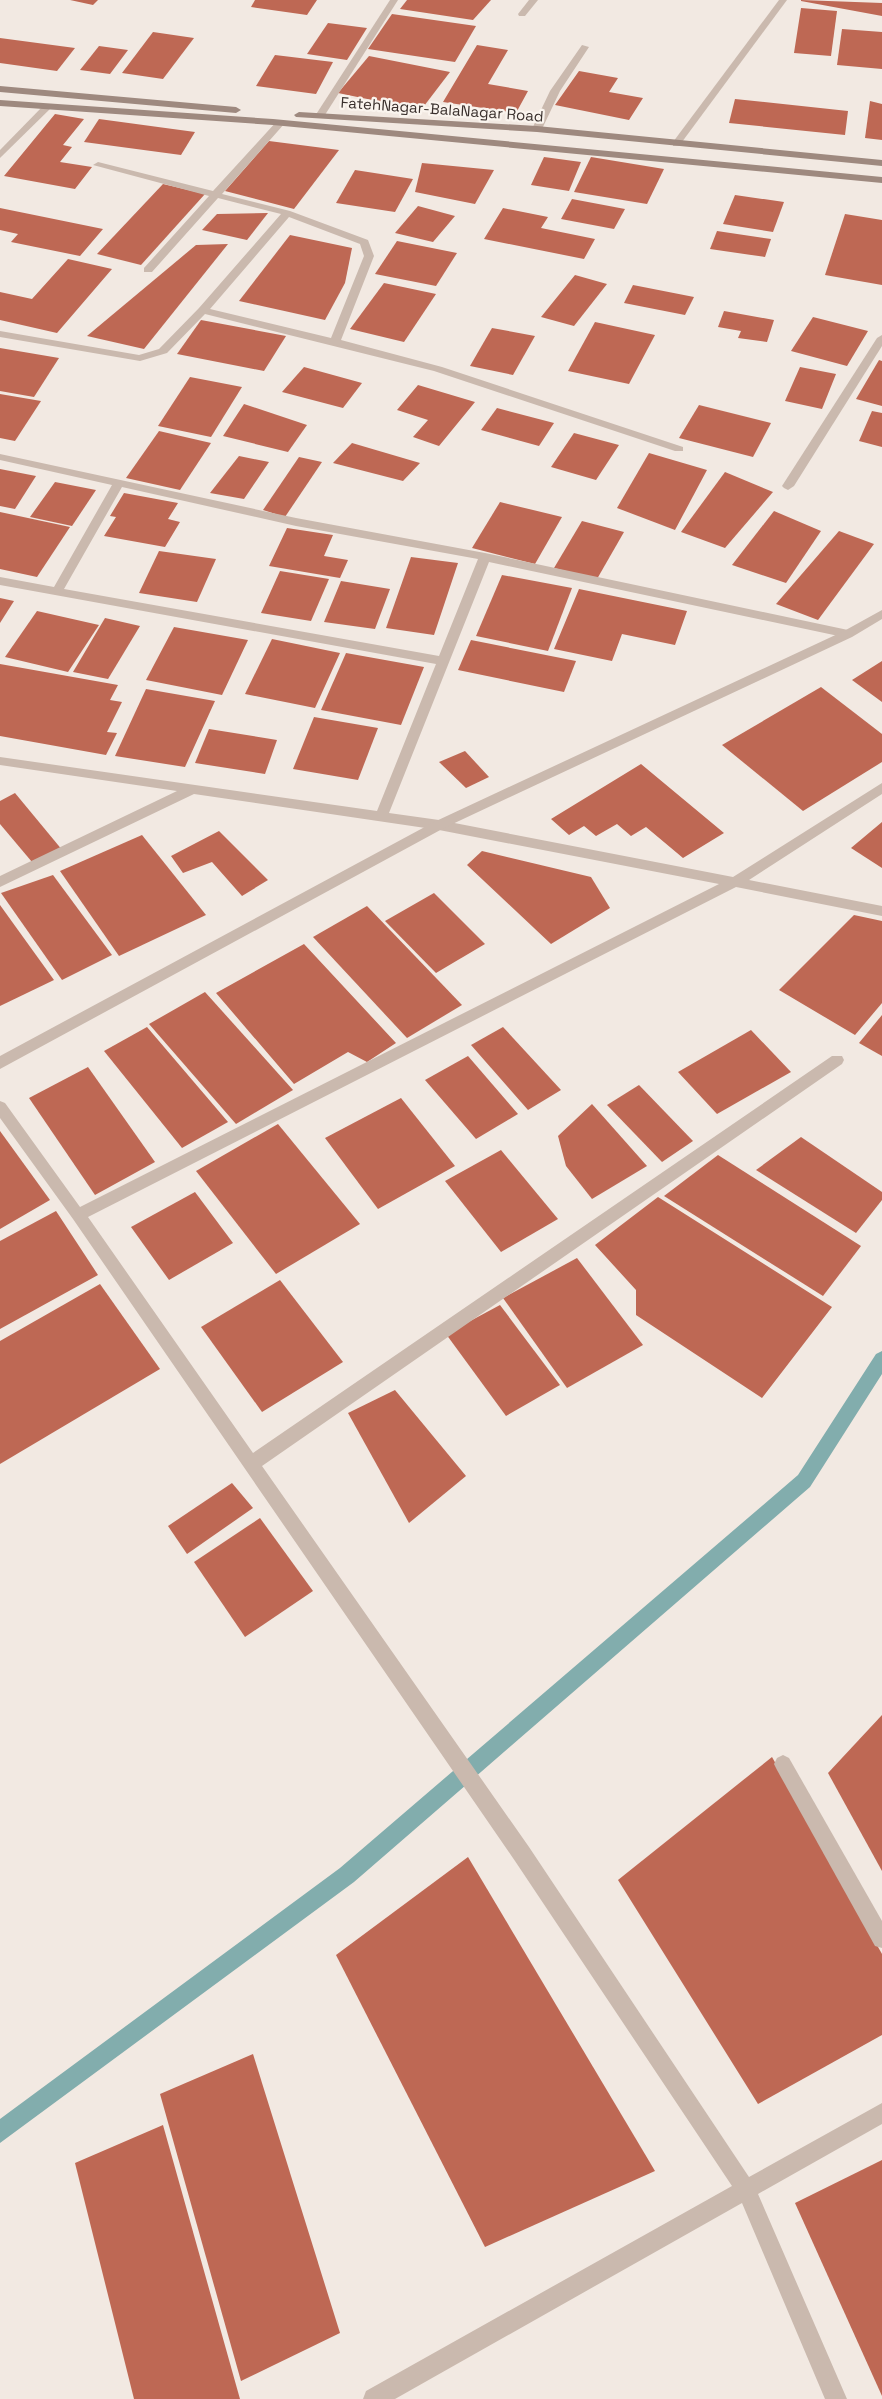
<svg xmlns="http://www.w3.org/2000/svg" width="882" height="2399" viewBox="0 0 882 2399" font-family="'Space Grotesk',sans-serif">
<rect width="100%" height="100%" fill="#f2e9e2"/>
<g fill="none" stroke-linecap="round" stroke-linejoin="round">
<polygon fill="#82adad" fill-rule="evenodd" points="882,1351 882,1374 810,1487 354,1882 0,2143 0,2119 340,1868 798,1475 876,1354"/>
</g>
<g fill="#be6854">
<polygon points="70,0 98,0 93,5"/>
<polygon points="255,0 317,0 307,15 251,7"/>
<polygon points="407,0 491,0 473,20 400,9"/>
<polygon points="801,0 882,3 882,16 801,1"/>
<polygon points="801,8 837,11 831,56 794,53"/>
<polygon points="392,14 476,26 455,62 368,49"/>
<polygon points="328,23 367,28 347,60 307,54"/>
<polygon points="842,29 882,32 882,69 837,65"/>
<polygon points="153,32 194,38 163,79 122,73"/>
<polygon points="0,38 75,48 57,71 0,63"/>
<polygon points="477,45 508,50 488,84 528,91 516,113 443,102"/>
<polygon points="99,46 128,50 110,74 80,70"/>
<polygon points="275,55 333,62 316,94 256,86"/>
<polygon points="369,56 450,72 421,110 338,93"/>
<polygon points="579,71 618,78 609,92 643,98 629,120 555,105"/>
<polygon points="735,99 848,111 845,135 729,123"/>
<polygon points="870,101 882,104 882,140 865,138"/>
<polygon points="55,114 84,119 63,145 72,147 60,162 92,167 75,189 4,176"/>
<polygon points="99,119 195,132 181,155 84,142"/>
<polygon points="269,141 339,150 294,209 225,191"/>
<polygon points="544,157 581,162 569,191 531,185"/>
<polygon points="591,157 664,169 647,204 574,192"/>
<polygon points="422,163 494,170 475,204 415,192"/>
<polygon points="355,170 413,179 395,212 336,203"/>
<polygon points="163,184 205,194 141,265 97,254"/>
<polygon points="735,195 784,202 773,232 723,224"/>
<polygon points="572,199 625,209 614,229 561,219"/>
<polygon points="418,206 455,216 433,242 395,233"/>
<polygon points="0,208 103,229 80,256 11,242 18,234 0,230"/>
<polygon points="503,208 548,217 541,228 595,239 584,259 484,239"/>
<polygon points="268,213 247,240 202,230 217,214"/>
<polygon points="845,214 882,220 882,285 825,275"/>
<polygon points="717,231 771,239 765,257 710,249"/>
<polygon points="290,235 352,248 345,283 325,320 239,301"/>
<polygon points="397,241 457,253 436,286 375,274"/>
<polygon points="228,244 144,349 87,336 196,245"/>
<polygon points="68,259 112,269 57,333 0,320 0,292 32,299"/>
<polygon points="575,275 607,284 574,326 541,317"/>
<polygon points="384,283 436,294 404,342 350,329"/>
<polygon points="633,285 694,297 685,315 624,303"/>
<polygon points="724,311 774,320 767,342 738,338 741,331 718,327"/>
<polygon points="813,317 868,331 847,366 791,351"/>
<polygon points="201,320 286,336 264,371 177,354"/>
<polygon points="595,322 655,335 629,384 568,371"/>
<polygon points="492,328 535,336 513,375 470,366"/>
<polygon points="0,348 59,358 34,397 0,391"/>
<polygon points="879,360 882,361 882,406 856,399"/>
<polygon points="304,367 362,383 343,408 282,392"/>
<polygon points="800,367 836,374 822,409 785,401"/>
<polygon points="190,377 242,387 211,437 158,426"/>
<polygon points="418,385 475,402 439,446 413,437 428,420 397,410"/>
<polygon points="0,394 41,401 15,441 0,438"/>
<polygon points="244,404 307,425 288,452 223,436"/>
<polygon points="699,405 771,423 753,457 679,438"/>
<polygon points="497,408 554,423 539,446 481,430"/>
<polygon points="872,411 882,413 882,447 859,441"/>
<polygon points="159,431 211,443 180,490 126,478"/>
<polygon points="574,433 619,445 596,480 551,467"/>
<polygon points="352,443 420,463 403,481 333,463"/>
<polygon points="649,453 707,470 675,530 617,508"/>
<polygon points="239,456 269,462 244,499 210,493"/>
<polygon points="299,457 322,462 285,517 263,510"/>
<polygon points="0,469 36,476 15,509 0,506"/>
<polygon points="725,472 773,492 725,548 681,532"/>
<polygon points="55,482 96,490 72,526 30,517"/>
<polygon points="124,493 178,503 168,519 180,522 165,547 104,536 116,517 110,516"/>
<polygon points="500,502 562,517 535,564 472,548"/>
<polygon points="774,511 821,531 786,583 732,565"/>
<polygon points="0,512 70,527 37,577 0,569"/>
<polygon points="582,521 624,532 597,579 554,568"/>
<polygon points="287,528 333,535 324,556 348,560 340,578 269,566"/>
<polygon points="839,531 874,544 818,620 776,604"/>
<polygon points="159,551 216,559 197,602 139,593"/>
<polygon points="411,557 458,563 434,635 386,628"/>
<polygon points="280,571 329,579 311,621 261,613"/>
<polygon points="502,575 572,588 548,651 476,636"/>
<polygon points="341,581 390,589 375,629 324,622"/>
<polygon points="579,589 687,611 675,645 622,634 612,661 554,649"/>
<polygon points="0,598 14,601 0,623"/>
<polygon points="37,611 99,625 68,672 5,657"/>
<polygon points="105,618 140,626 108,679 73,672"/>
<polygon points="174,627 248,640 222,695 146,680"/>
<polygon points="272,639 340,653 315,708 245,694"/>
<polygon points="471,640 576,661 564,692 458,670"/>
<polygon points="346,653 424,667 401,725 321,710"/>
<polygon points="882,661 882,702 852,680"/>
<polygon points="0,664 118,685 110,700 122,702 107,732 117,733 106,755 0,736"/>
<polygon points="821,687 882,734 882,762 803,811 722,745"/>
<polygon points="146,689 215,701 185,767 115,756"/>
<polygon points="314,717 378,728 358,780 293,769"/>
<polygon points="209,729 277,740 265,774 195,763"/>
<polygon points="465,751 489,777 466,788 439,762"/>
<polygon points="641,764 724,833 683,858 646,827 631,836 617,824 596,836 584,826 569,835 551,819"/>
<polygon points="15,793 63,851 32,862 0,824 0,801"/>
<polygon points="882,822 882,868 851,848"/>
<polygon points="219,831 268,880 242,896 212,862 183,873 171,856"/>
<polygon points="142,835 206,915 119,956 60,871"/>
<polygon points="482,851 591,877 610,908 551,944 467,865"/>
<polygon points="53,875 112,955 62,980 1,893"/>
<polygon points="434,893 485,944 436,973 385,921"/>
<polygon points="0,905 54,980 0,1006"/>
<polygon points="367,906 462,1005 407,1038 313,937"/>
<polygon points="854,915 882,921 882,1003 855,1035 779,990"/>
<polygon points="304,944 396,1043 367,1062 348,1052 294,1084 216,993"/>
<polygon points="205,992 293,1090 236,1124 149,1024"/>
<polygon points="882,1015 882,1056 859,1043"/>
<polygon points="147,1027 228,1122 182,1148 104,1051"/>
<polygon points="503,1027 561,1090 528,1110 471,1045"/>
<polygon points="751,1030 791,1072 717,1114 678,1072"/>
<polygon points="468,1056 518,1114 476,1139 425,1080"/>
<polygon points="88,1067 155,1162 95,1195 29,1098"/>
<polygon points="639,1085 693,1141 662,1162 607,1105"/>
<polygon points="401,1098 455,1166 378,1209 325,1138"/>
<polygon points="592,1104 647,1166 592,1199 566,1166 558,1136"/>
<polygon points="278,1124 360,1224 276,1274 196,1171"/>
<polygon points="0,1131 50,1200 0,1229"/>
<polygon points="801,1137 882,1192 882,1200 856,1233 756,1170"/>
<polygon points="501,1150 558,1219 501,1252 445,1181"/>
<polygon points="718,1155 861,1246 823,1296 664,1196"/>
<polygon points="195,1192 233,1243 169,1280 131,1227"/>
<polygon points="658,1197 832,1307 762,1398 636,1315 636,1290 595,1245"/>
<polygon points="56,1211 98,1275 0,1329 0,1241"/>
<polygon points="577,1258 643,1345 567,1388 503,1298"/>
<polygon points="280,1280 343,1362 262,1412 201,1327"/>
<polygon points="100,1284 160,1369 0,1464 0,1341"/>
<polygon points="500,1305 560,1385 506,1416 446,1334"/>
<polygon points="395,1390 466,1476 409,1523 348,1413"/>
<polygon points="232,1483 253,1508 187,1554 168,1526"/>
<polygon points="260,1518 313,1591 245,1637 194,1562"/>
<polygon points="882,1715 882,1871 828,1773"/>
<polygon points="772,1757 882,1954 882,2035 758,2104 618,1880"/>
<polygon points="468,1857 655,2171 485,2247 336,1955"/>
<polygon points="253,2054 340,2333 241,2381 160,2094"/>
<polygon points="163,2125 240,2399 134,2399 75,2163"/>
<polygon points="882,2160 882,2396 795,2203"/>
</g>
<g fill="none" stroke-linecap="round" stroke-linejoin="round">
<g fill="#cab9ae" fill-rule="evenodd">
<polygon points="390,0 398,0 323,118 317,118 315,116"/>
<polygon points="529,0 538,0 525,16 519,16 518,14"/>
<polygon points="779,0 787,0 679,146 673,146 673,142"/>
<polygon points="582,45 589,47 560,91 542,129 534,131 532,129 550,91"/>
<polygon points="44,105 52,107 0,158 0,150"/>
<path d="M277 121 285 123 222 194 290 211 368 240 374 256 341 340 442 367 683 447V451H675L434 371 205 314 167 353 140 361 0 337V331L139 355 159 349 199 308 281 214 218 198 152 272H144V268L209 196 93 165 98 162 213 191ZM289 217 360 244 364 256 331 338 210 309Z"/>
<polygon points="882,335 882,346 794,486 788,490 784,488 782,486 877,338"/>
<path d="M0 454 296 518 485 553 848 630 854 634 848 638 489 562 389 813 439 820 733 877 882 783V794L749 880 882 906V916L736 887 88 1217 253 1453 832 1056H842L844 1060 842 1064 262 1466 529 1847 749 2177 882 2103V2124L758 2194 847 2399H825L742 2203 395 2399H363L366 2391 732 2186 515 1861 73 1219 0 1118V1101L5 1103 80 1207 719 884 439 830 194 794 0 887V876L177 791 0 765V757L377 811 436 664 0 585V577L54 587 112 485 0 460ZM122 487 296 526 478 559 439 656 64 589Z"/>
<polygon points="783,1755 789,1758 882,1921 882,1948 875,1946 777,1770 774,1764 777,1758"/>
</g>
<polygon fill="#cab9ae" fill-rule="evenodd" points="882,610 882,619 852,637 444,828 0,1069 0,1056 434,822 844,631"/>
<g fill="#9e897f" fill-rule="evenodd">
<polygon points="0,86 236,107 241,110 236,113 0,92"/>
<polygon points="0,100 273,119 882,177 882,183 273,125 0,106"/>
<polygon points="299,112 537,126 882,160 882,166 537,132 296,117 294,115"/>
</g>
</g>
<g text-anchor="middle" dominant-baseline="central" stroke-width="4.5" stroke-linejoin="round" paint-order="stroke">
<g font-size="15" fill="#392f2c" stroke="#faf4ee">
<text transform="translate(442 109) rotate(4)">FatehNagar-BalaNagar Road</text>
</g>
</g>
</svg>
